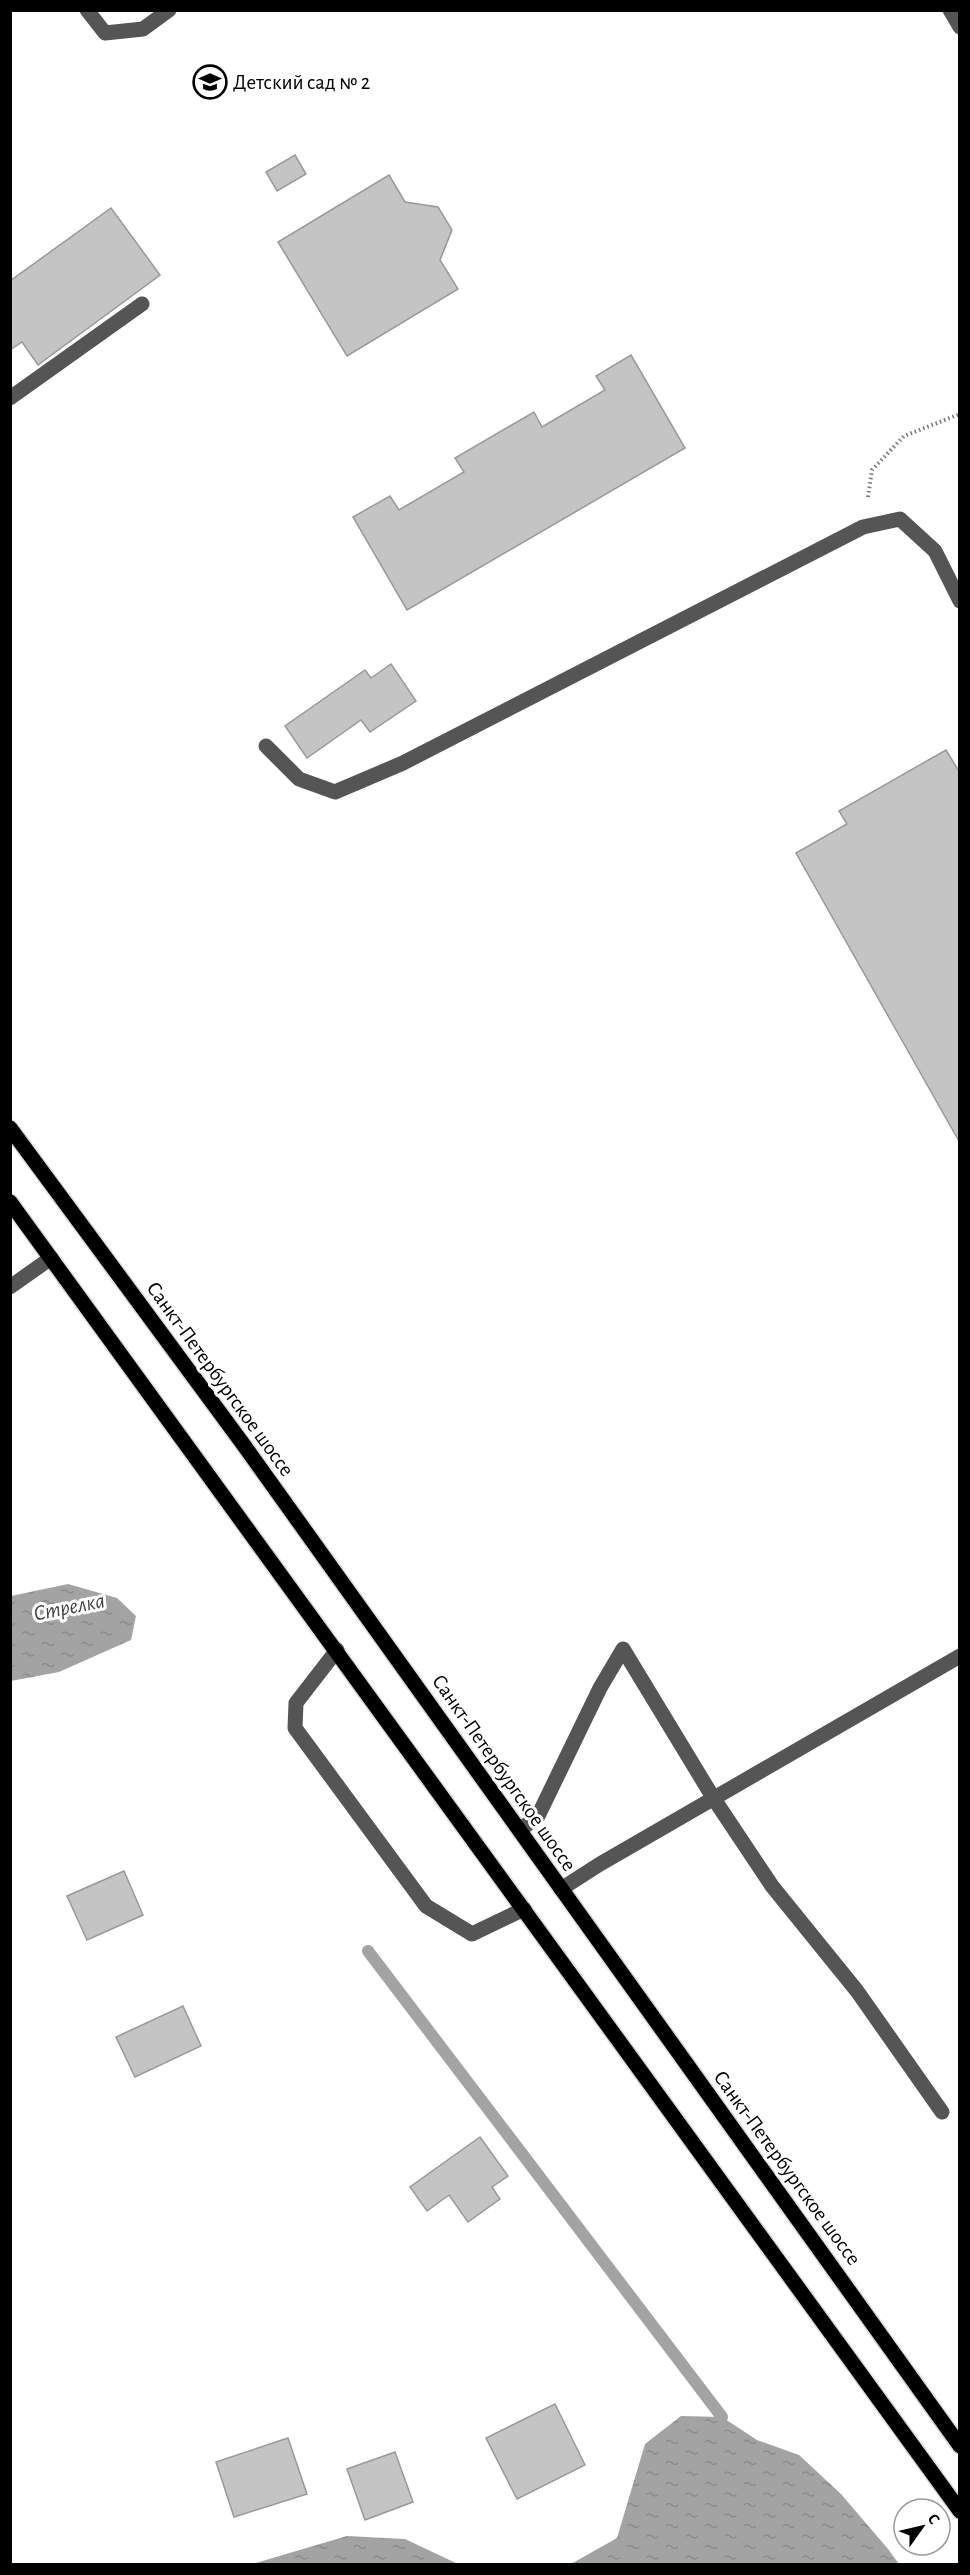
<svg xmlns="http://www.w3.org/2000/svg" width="970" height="2575" viewBox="0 0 970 2575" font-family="'Alegreya Sans',sans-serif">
<defs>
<pattern id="water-ripples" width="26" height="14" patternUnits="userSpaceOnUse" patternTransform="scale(1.5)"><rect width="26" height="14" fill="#a3a3a3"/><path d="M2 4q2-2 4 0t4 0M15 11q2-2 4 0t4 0" fill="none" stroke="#8b8b8b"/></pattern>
</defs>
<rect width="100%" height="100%" fill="#fff"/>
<g fill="url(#water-ripples)">
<polygon points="68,1584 117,1598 136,1616 131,1640 59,1672 11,1681 11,1596"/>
<polygon points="681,2416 722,2417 757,2440 799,2455 841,2494 888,2549 899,2564 571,2564 617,2538 645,2444"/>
<polygon points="347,2536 405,2539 458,2564 252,2564"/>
</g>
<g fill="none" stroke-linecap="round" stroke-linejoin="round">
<polyline stroke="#a3a3a3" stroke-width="12" points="368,1951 722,2417"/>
</g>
<g fill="#c4c4c4" stroke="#999" stroke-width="1.5">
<polygon points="295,155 306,174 277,191 266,172"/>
<polygon points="389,175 405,202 438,207 452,230 440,260 458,289 347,356 278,242"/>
<polygon points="111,208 160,275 38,365 22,342 10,350 10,281"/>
<polygon points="631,355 685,448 407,610 353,517 390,496 399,510 464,472 455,458 534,412 542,427 605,390 596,376"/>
<polygon points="391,664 416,701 370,732 361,720 307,758 285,726 365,670 371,678"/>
<polygon points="946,750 960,773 960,1143 796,853 847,824 839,811"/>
<polygon points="124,1871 143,1915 87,1940 67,1896"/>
<polygon points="183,2006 201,2046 135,2077 116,2037"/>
<polygon points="480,2137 508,2176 492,2187 500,2199 468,2222 449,2195 427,2211 410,2187"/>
<polygon points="555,2404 585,2465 517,2499 486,2438"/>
<polygon points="288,2438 307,2494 234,2517 216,2462"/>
<polygon points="395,2452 413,2502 365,2520 347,2469"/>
</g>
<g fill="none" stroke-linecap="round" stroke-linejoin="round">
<defs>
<g id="major">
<polyline points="10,1128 243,1444 960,2446"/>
<polyline points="10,1202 960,2511"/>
</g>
</defs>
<use href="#major" stroke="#dbdbdb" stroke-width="18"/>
<polyline stroke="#777" stroke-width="4" stroke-dasharray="1.5 3" stroke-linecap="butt" points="868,497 872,470 904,436 960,414"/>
<g stroke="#555" stroke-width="15">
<polyline points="87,10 105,33 143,29 169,10"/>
<polyline points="950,10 960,27"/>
<polyline points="10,398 142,304"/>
<polyline points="266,746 299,779 335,792 403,763 863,527 900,519 935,551 960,601"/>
<polyline points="10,1287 51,1258"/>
<polyline points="337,1650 296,1703 295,1728 426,1906 472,1934 524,1909"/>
<polyline points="520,1830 538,1816 600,1688 623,1649 714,1799 772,1886 857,1991 942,2112"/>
<polyline points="561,1889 600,1864 960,1656"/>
</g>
<use href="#major" stroke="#000" stroke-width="15"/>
</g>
<defs>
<symbol id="school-ring" viewBox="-11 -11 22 22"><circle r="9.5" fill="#fff" stroke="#000" stroke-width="1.5"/><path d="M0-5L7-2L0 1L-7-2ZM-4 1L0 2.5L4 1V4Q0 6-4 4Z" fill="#000"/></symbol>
</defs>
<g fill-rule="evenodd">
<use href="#school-ring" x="191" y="63" width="38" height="38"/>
</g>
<g text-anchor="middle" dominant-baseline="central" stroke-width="6" stroke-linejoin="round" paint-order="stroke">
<g font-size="21" fill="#000" stroke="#fff" text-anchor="start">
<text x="233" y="82">Детский сад № 2</text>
</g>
<g font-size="21" fill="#000" stroke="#fff">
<text transform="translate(220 1379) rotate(54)">Санкт-Петербургское шоссе</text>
<text transform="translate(504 1773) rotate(55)">Санкт-Петербургское шоссе</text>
<text transform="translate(787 2168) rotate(54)">Санкт-Петербургское шоссе</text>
</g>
<g font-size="22" font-style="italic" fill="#444" stroke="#fff">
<text transform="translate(69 1607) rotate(-11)">Стрелка</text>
</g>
</g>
<rect width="970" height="2575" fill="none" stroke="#000000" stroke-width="24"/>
<g transform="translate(922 2527) rotate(56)"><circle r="28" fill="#ffffff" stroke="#999999" stroke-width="1.5"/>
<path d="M0-4.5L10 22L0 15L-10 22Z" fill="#000000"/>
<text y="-9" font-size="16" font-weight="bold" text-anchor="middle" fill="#000000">С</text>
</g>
</svg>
